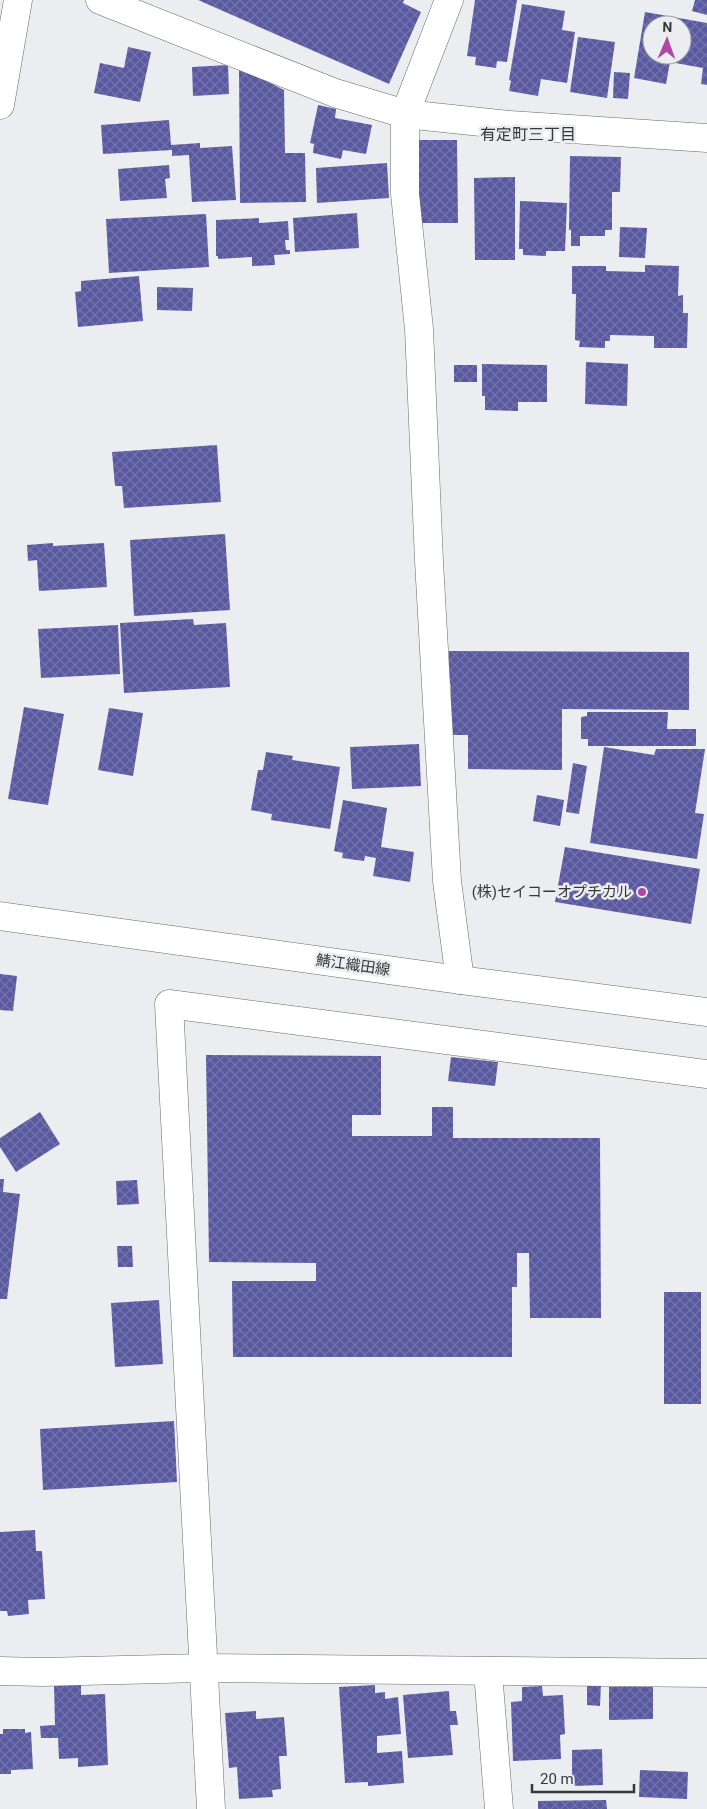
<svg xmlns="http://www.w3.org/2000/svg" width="707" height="1809" viewBox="0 0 707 1809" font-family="Roboto,'Noto Sans JP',sans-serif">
<defs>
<pattern id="building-cross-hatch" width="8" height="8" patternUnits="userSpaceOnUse" patternTransform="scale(1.25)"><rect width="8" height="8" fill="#5959a1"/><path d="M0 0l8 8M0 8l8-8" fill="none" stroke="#7474aa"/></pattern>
</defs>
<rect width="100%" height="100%" fill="#ebedf0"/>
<g fill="url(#building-cross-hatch)" fill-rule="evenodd">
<polygon points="198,0 404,0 403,3 421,12 389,84"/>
<polygon points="475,0 517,0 507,62 497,61 496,68 475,65 476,57 467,56"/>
<polygon points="695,0 707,0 707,15 692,11"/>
<polygon points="522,4 565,11 562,30 575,32 567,83 541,79 538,96 509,91 511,81 509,80"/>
<path d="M645 12 707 23V85L701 84 703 68 670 62 666 84 634 78ZM652 25H682V55H652Z"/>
<polygon points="578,37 615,42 607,98 570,92"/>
<polygon points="128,47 151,52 140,102 94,93 100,63 124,68"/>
<polygon points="228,65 229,94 193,96 192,67"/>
<polygon points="239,67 284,90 285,153 305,153 306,202 240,203"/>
<polygon points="614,72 630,73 628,99 613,98"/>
<polygon points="318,105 336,109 335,118 372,125 366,154 343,150 341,159 313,153 314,144 310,143"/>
<polygon points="169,120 171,145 200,143 200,148 232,146 236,200 192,202 189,155 172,156 172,150 103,154 101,125"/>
<polygon points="417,140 457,140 458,223 418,223"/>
<polygon points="570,156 621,157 620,192 612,192 612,230 605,230 605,236 580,236 580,246 571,246 571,230 569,230"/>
<polygon points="387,163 389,198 317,203 316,168"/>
<polygon points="169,165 170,178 165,179 167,198 120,201 118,169"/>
<polygon points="515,177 515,260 475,260 474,178"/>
<polygon points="520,201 567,203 565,251 546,251 546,256 523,255 523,249 519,249"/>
<polygon points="357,213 359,248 295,252 293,218"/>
<polygon points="206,214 209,267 109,273 106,219"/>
<polygon points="259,218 259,223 288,221 289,240 285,240 286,250 290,250 290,254 274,255 275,265 252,266 252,257 218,259 218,256 216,256 216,220"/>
<polygon points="620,227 647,228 645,258 619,257"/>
<polygon points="645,265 679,266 678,296 683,295 683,313 688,313 687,348 654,348 654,336 610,335 610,341 605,341 605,348 579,347 580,341 575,340 576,294 572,294 572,266 606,266 606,271 645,272"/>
<polygon points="139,276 143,321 78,327 75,292 81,291 81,281"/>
<polygon points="157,287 193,288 192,311 157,310"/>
<polygon points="586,362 628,364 627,406 585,404"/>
<polygon points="482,364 547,365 547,402 518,402 518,411 485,410 485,396 482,396"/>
<rect x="454" y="365" width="23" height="17"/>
<polygon points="217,445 221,502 124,508 122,486 115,486 112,452"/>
<polygon points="225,534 230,610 134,616 130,540"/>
<polygon points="53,543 53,546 104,543 107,587 39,591 37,560 28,561 27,545"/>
<polygon points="193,619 194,625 226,623 230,687 124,693 120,623"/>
<polygon points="118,625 120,674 41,678 38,629"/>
<polygon points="449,651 689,652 689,710 562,709 562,770 468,769 468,735 450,735 451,684 449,684"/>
<polygon points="24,707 64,714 48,805 8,799"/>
<polygon points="109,708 143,713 133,776 98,770"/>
<polygon points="587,712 668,712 667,729 696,729 696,746 588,746 588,739 581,739 581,717 587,716"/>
<polygon points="419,744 421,786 352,789 350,747"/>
<polygon points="604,747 654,755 656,749 705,749 695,813 704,814 697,859 590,843"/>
<polygon points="266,752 293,756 292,760 340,767 330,829 271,820 272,814 251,810 258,770 263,770"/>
<polygon points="573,763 587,766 579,814 566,812"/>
<polygon points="537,795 564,800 560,826 533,821"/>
<polygon points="343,800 387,808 381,847 414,852 410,882 373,876 376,858 365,856 364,861 342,858 343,853 334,851"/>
<polygon points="565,847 700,869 691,924 555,902"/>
<polygon points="0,974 17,976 13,1011 0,1010"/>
<polygon points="206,1055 381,1056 381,1115 352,1115 352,1136 432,1136 432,1107 453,1107 453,1138 600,1138 601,1318 530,1318 529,1253 517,1253 517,1287 512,1287 512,1357 233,1357 232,1281 316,1281 316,1263 209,1262"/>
<polygon points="451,1057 498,1062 495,1086 448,1081"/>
<polygon points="40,1112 60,1144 16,1172 0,1147 0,1138"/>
<polygon points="0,1179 4,1179 3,1192 20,1194 7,1299 0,1299"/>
<polygon points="137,1180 139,1204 117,1205 116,1181"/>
<polygon points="117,1246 132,1246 133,1267 118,1267"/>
<rect x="664" y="1292" width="37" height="112"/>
<polygon points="159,1300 163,1364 115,1367 111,1303"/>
<polygon points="174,1421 177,1482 43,1490 40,1429"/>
<polygon points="35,1530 36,1551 42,1551 45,1599 28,1600 29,1614 8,1616 7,1611 0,1611 0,1532"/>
<polygon points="587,1682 601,1683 600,1706 587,1705"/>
<polygon points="81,1683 81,1695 105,1694 108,1765 78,1767 78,1758 59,1759 58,1738 41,1738 40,1726 55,1725 54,1684"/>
<polygon points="375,1685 375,1693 385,1692 385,1699 398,1697 401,1734 377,1736 377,1753 402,1751 404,1783 368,1786 368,1782 345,1783 339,1687"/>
<polygon points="542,1686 543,1696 563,1695 565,1734 560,1735 561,1759 513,1761 511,1702 522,1701 522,1687"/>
<polygon points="653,1686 653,1719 609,1720 609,1687"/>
<polygon points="449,1691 450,1711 456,1711 458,1725 450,1725 453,1755 408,1758 403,1695"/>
<polygon points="256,1711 256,1719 284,1717 287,1756 279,1756 281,1789 272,1790 273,1797 239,1799 237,1767 229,1768 225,1713"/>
<polygon points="3,1729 25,1729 25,1733 31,1732 33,1769 11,1770 11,1774 0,1774 0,1734 3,1734"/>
<polygon points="602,1749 603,1785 572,1786 572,1750"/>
<polygon points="640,1770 688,1772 687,1799 639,1797"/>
<polygon points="606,1800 607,1809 538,1809 538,1801"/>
</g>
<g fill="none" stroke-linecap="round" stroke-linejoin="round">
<defs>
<g id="minor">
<polyline points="100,0 335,93 405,114 510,125 707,138"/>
<polyline points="449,0 405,114 405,194 419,329 429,561 447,881 460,980"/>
<polyline points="0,105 18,0"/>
<polyline points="0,1671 42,1672 203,1668 707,1673"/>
<polyline points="488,1672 499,1809"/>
<polyline points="211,1809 169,1004 707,1074"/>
</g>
<polyline id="secondary" points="0,916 460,980 707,1012"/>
</defs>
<use href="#minor" stroke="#686a6c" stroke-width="29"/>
<use href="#secondary" stroke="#686a6c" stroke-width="29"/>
<use href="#minor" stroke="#fff" stroke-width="28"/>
<use href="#secondary" stroke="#fff" stroke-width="28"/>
</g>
<circle fill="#b346a4" stroke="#ebedf0" stroke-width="2" cx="642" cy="892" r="5"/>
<g text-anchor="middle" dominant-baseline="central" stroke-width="5" stroke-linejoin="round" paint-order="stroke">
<g font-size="15" fill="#373839" stroke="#ebedf0" text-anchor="end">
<text x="632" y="892">(株)セイコーオプチカル</text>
</g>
<g font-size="15" fill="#373839" stroke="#ebedf0">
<text transform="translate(353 965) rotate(8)">鯖江織田線</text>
</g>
<g font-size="16" fill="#373839" stroke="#ebedf0">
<text x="528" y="134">有定町三丁目</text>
</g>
</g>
<g transform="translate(667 40) rotate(2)"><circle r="24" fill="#ebedf0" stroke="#a3a5a7"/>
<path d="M0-4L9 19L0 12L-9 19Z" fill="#b346a4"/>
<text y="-8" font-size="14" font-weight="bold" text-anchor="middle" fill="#373839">N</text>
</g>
<path d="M532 1784v8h102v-8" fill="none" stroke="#373839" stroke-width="2.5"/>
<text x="540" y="1784" font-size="15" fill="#373839" stroke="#ebedf0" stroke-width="4" paint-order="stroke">20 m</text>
</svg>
